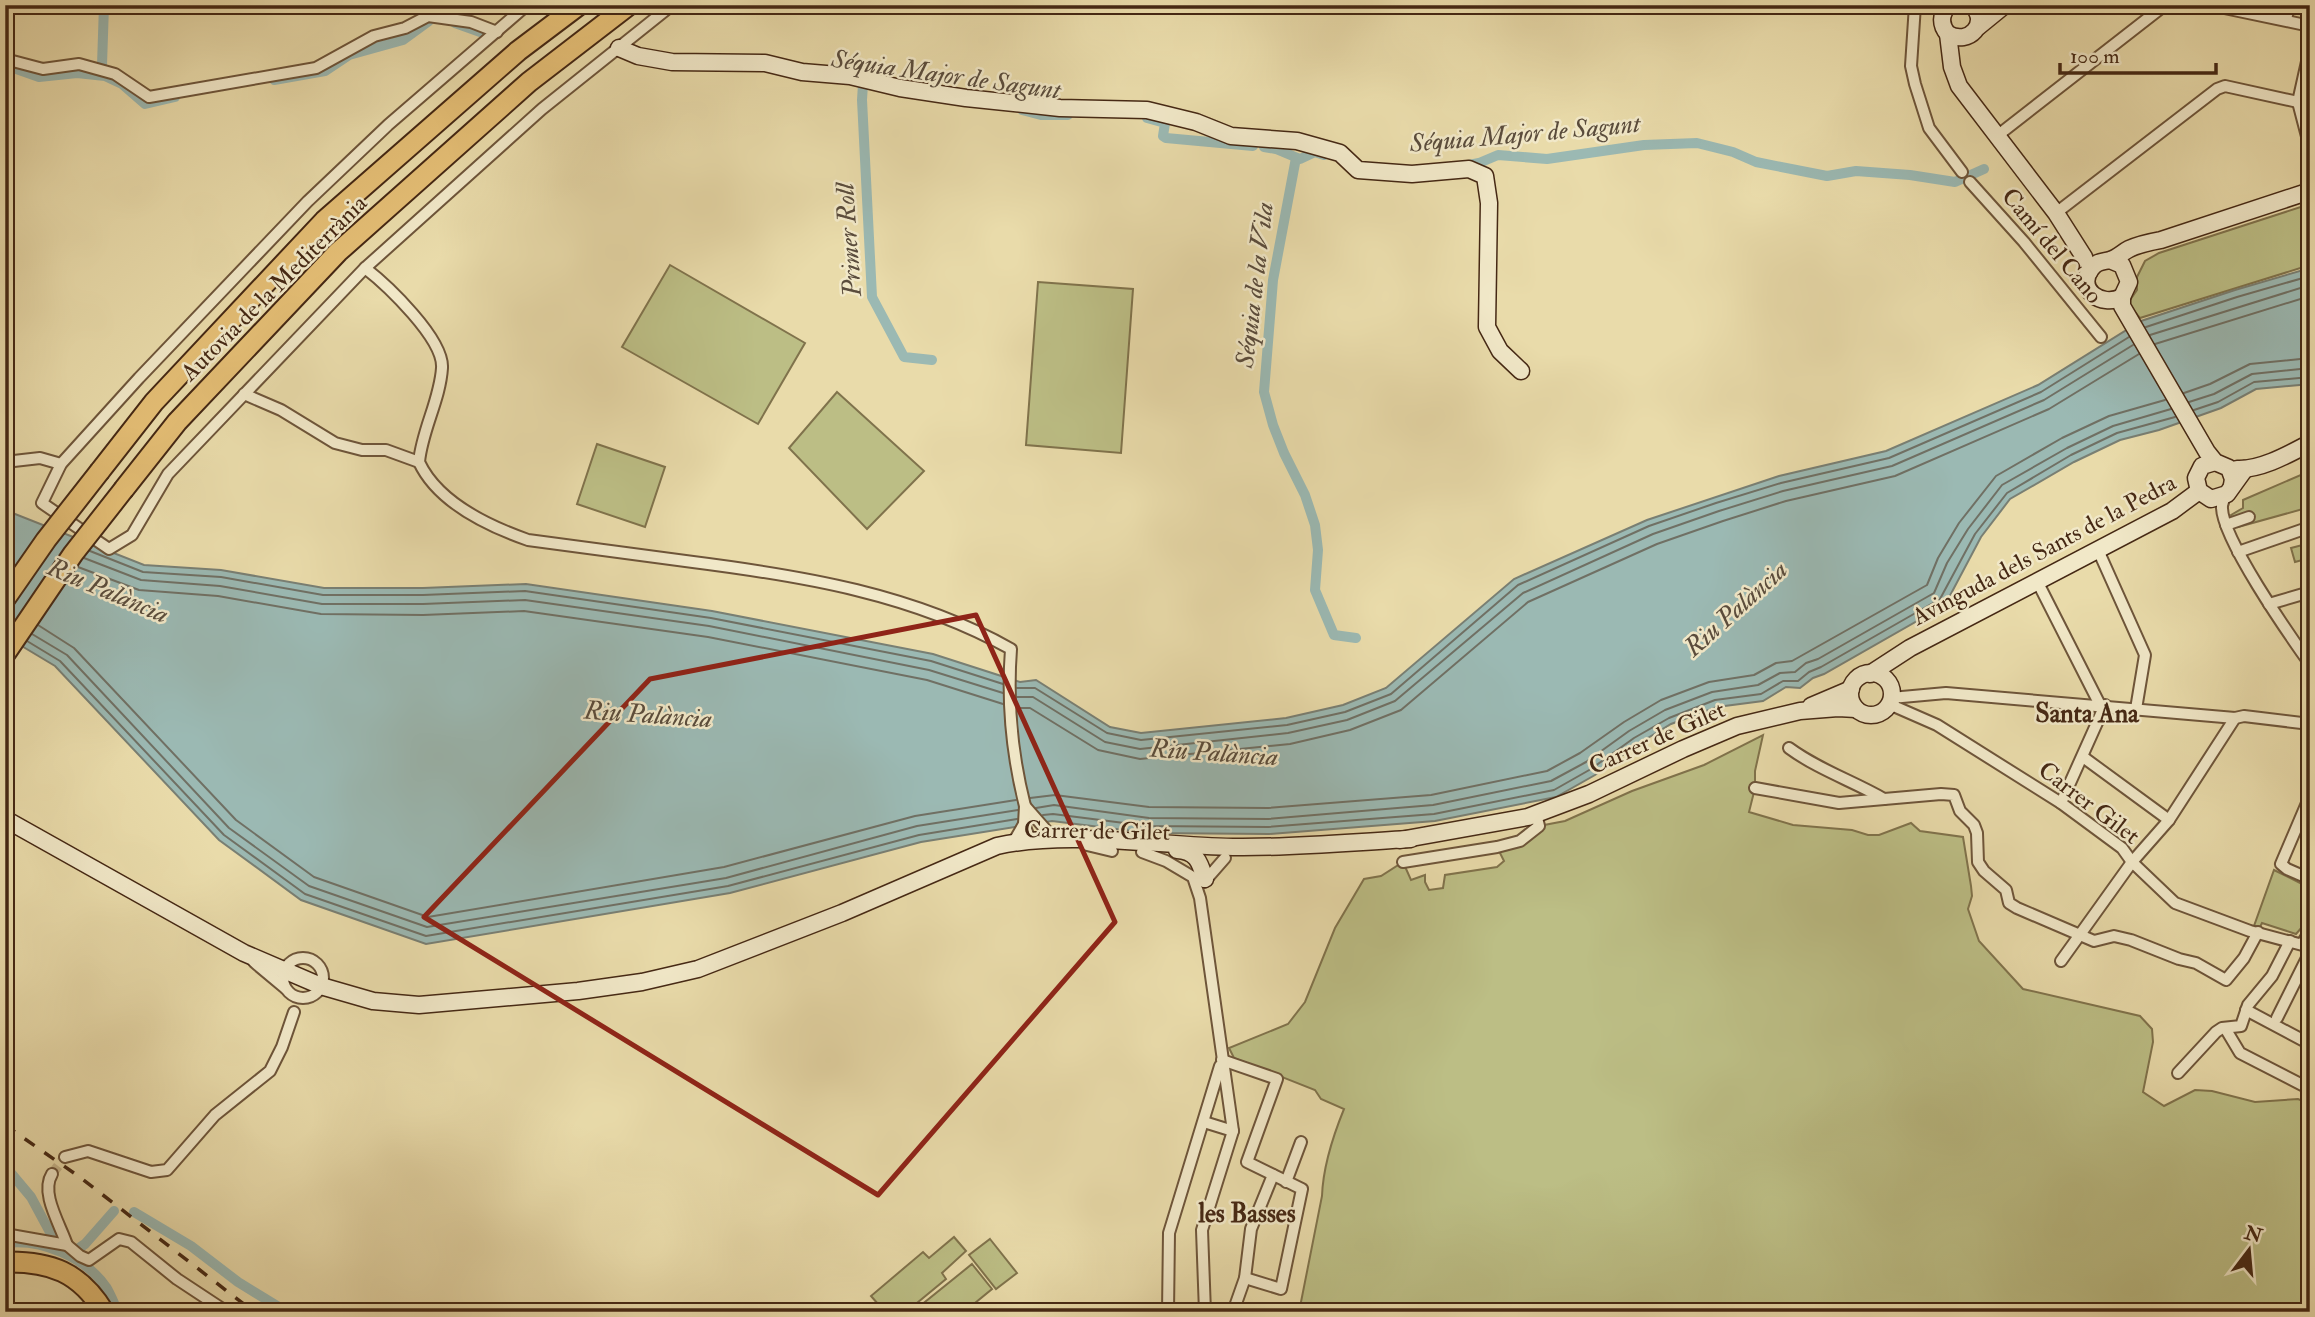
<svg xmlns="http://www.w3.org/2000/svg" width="2315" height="1317" viewBox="0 0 2315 1317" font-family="'IM FELL Double Pica',serif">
<rect width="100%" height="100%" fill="#e9dbaa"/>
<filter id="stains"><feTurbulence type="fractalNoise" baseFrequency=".00286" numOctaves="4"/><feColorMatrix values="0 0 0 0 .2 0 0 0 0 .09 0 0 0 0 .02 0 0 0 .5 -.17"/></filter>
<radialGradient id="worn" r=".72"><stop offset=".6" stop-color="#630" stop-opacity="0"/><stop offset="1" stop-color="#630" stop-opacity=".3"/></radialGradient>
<g fill="#bcbe85" stroke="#80734c" stroke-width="2">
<polygon points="2310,204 2310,265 2140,318 2128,303 2137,290 2137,277 2145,261 2159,253"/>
<polygon points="670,265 805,343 758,424 622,347"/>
<polygon points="1038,282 1133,289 1121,453 1026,445"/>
<polygon points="837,392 924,471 867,529 789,448"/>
<polygon points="597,444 665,467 645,527 577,504"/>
<polygon points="2310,471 2310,507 2238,527 2231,515 2243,508 2243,500"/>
<polygon points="2310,543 2310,558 2295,562 2291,548"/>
<path d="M1763 735 1755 771V788L1749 812 1793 825 1852 830 1868 835H1879L1911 823 1920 831 1963 837 1971 886 1972 896 1968 909 1979 941 2023 989 2140 1016 2152 1029 2153 1042 2143 1092 2164 1106 2195 1090 2212 1091 2255 1102 2298 1099 2310 1104V1312H1299L1322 1196C1323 1167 1333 1136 1344 1109L1321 1099 1315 1090 1234 1058 1229 1048 1288 1024 1305 1002 1335 928 1364 879 1381 876 1403 862 1411 880 1425 875V882L1429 890 1443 888 1445 875 1497 867 1504 861 1497 847 1539 826 1565 821 1632 791 1704 765Z"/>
<polygon points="2274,870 2310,888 2310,918 2296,934 2262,923 2260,927 2254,926"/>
<polygon points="954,1237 966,1251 942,1273 946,1279 906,1312 885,1312 871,1296 923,1252 929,1258"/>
<polygon points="990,1239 1017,1273 996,1289 969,1255"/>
<polygon points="972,1264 992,1289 964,1312 924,1312 920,1306"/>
</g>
<polygon fill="#9bb9b3" stroke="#797f73" stroke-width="2" points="2310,268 2310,384 2256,389 2221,408 2159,430 2120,440 2074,462 2010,499 1981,537 1945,605 1824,674 1813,678 1800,688 1786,687 1763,701 1717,707 1671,724 1638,744 1595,775 1556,797 1435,821 1269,834 1148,833 1052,821 921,842 730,893 426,944 301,900 219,840 55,666 5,636 5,510 144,565 221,570 324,588 423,588 526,584 712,611 933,654 1020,682 1036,680 1110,727 1141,733 1286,718 1343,705 1386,688 1514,579 1647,520 1779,476 1886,451 2038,385 2141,321 2235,290"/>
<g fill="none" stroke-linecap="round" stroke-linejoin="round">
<g stroke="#707064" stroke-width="2">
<polyline points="2146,327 2237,297 2310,276"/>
<polyline points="2150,335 2310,285"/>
<polyline points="2155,344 2310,296"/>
<polyline points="2184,393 2210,384 2250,364 2310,358"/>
<polyline points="2189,402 2214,394 2252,374 2310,368"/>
<polyline points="2194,410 2218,402 2254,382 2310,377"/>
<polyline points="90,551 143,572 221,577 323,595 423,595 525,591 711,618 931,661 1003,684"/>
<polyline points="84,558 141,580 220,586 322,604 423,604 525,600 709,626 929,670 1003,693"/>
<polyline points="78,567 139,590 218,596 321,614 423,615 524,611 708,637 927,680 1003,704"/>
<polyline points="38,625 74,648 236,820 314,877 428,917 724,867 915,816 1016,800"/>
<polyline points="32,634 67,655 229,828 309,886 427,927 726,878 917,826 1018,810"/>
<polyline points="27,641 60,661 224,835 305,894 426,936 728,886 919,835 1017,819"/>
<polyline points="1017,688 1035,688 1107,733 1141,740 1287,725 1345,712 1391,694 1518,585 1649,526 1716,503 1781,483 1889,458 2041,392 2129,337"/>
<polyline points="1017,697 1033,697 1105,742 1140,749 1288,733 1347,720 1395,701 1523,593 1653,534 1719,511 1783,491 1892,466 2044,400 2133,345"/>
<polyline points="1017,708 1030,708 1098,750 1140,759 1290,744 1350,730 1401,710 1528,602 1657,544 1723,521 1786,501 1895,476 2049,409 2139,354"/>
<polyline points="1030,798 1055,795 1149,807 1268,808 1431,795 1547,771 1580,753 1624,722 1661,700 1709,682 1754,675 1776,663 1792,661 1927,585 1938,558 1959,523 1996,476 2062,438 2109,416 2165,400"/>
<polyline points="1036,808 1054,805 1149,818 1268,819 1433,805 1551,781 1586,762 1629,731 1665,710 1712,692 1758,685 1780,673 1795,672 1806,663 1818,659 1934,593 1947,563 1968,529 2002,485 2067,448 2113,426 2171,409"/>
<polyline points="1043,815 1053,814 1148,826 1268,827 1434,814 1554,790 1591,769 1634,738 1669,718 1715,700 1761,694 1783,681 1798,681 1809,672 1821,667 1940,599 1975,534 2007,493 2071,455 2117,433 2175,417"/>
</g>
<g stroke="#9bb9b3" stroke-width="10">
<polyline points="455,23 483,33"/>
<polyline points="5,65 39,77 77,73 105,76 122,84 145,104 175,97"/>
<polyline points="102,65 104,5"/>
<polyline points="274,80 325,71 349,55 403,40 429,21"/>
<polyline points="863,84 862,100 872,297 904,357 932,360"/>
<polyline points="1022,110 1041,115 1068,115"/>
<polyline points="1147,118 1165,123 1163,136 1166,138 1253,146"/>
<polyline points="1264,147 1276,149 1300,159 1315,152 1324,155"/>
<polyline points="1296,158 1273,280 1264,392 1273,425 1284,453 1305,495 1315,525 1318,550 1315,590 1334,635 1356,638"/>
<polyline points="1464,166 1479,163 1498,155 1547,159 1644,145 1697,143 1733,152 1756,162 1827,176 1856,171 1910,175 1955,182 1984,169"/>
<polyline points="5,1166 31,1197 52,1236"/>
<polyline points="134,1212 191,1246 238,1282 287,1312"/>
<path d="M5 1243C41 1238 85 1257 106 1287 111 1295 114 1304 118 1312"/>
<polyline points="76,1250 85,1244 114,1211"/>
</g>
<polyline stroke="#c8b78c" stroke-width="10" stroke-dasharray="10 5" stroke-linecap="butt" points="52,1174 65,1157"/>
<defs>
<g id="street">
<polyline points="527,5 388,125 308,201 139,378 61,464 42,503 109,549 132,535 168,474 365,268 542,109 672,5"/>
<polyline points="1915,5 1911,66 1915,84 1929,128 1962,172"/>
<polyline points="2210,5 2310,26"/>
<polyline points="2286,20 2289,5"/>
<polyline points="2310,48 2298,102 2310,148"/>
<polyline points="5,59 43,69 79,64 115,74 149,97 316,68 374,36 405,28 428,16 471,22 497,32"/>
<polyline points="1997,136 2165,5"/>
<polyline points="1970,182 2024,242 2101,337"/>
<polyline points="2056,213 2217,89 2225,86 2298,102"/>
<path d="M365 268C387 285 444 339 442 368 440 400 422 430 419 462 438 503 488 526 528 540 583 547 638 555 693 562 803 576 913 594 1011 649 1007 702 1012 755 1025 806"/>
<polyline points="244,394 281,410 335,443 362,450 386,450 419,462"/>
<polyline points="5,462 40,458 61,464"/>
<path d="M2225 496C2225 496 2222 505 2222 506 2220 536 2290 636 2310 664"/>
<polyline points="2226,525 2249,517"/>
<polyline points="2098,550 2145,655 2136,709"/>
<polyline points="2238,552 2310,527"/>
<polyline points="2037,581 2100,705"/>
<polyline points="2269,604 2310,592"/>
<polyline points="1891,698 1946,693 2235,718 2244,716 2310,724"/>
<polyline points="1889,704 1937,725 2061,803 2122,848 2132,862 2175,903 2250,931 2310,947"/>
<path d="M1789 748C1819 770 1853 781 1884 799"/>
<polyline points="2083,757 2169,820"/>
<polyline points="1755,788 1839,803 1941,794 1954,795 1960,811 1974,825 1977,833 1978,862 1984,871 2006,890 2009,903 2017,908 2094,941 2114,936 2131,940 2179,959 2196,963 2226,980 2244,958 2258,932"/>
<polyline points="2310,796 2281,864 2287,869 2310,879"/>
<polyline points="2061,803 2105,705"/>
<polyline points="1024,824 1030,840 1033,842"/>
<polyline points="1013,843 1024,824 1025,806 1054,839"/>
<polyline points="1087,845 1112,851"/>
<polyline points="1142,852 1166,861 1193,877 1200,898 1233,1131 1202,1230 1205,1312"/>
<polyline points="1403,862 1497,847 1520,841 1539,826 1536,814"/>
<polyline points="1204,882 1225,858"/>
<polyline points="2302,944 2310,931"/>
<circle cx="303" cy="978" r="20"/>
<polyline points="2061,961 2132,862 2169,820 2235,718"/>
<polyline points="254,962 285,988"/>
<polyline points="2246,1010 2310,1044"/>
<polyline points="2277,1018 2310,952"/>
<polyline points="2225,1028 2240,1053 2310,1089"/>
<polyline points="1222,1060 1277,1079 1247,1162 1302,1189 1281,1289 1245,1278"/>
<polyline points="2178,1073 2216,1032 2222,1028 2241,1026 2248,1005 2272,976 2290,941"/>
<polyline points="1204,1122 1233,1131"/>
<polyline points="65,1157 88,1151 151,1172 167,1170 215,1115 270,1071 282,1047 294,1012"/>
<path d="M52 1174C40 1193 60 1224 67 1245"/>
<polyline points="1286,1182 1301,1142"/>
<polyline points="5,1234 67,1245 80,1256 89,1260 119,1239 131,1242 177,1279 227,1312"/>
<polyline points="1168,1312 1169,1233 1220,1066"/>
<polyline points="1233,1312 1245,1278 1251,1229 1273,1175"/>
</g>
<g id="secondary">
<path d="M1949 5C1940 14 1940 25 1948 34 1969 46 1990 23 1972 5"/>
<polyline points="1978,27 2005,5"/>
<polyline points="1948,34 1952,67 1959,86 2056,213 2084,257 2089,272"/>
<polyline points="619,48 638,56 672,62 765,63 802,72 850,76 900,88 966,98 1060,108 1147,110 1196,122 1231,136 1297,141 1340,153 1358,170 1412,174 1469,169 1485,176 1489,203 1487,327 1500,351 1521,371"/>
<path d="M2110 260 2122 265 2129 282 2122 297C2101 308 2076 289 2091 269 2097 261 2102 262 2110 260 2117 258 2123 252 2129 249 2139 244 2150 242 2161 240L2310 191"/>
<polyline points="2122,297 2122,306 2207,452 2215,462 2229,468 2233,479 2232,485"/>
<polyline points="2215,462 2202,466 2196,478 2199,491 2211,499 2227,494 2245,469"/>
<path d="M2237 469C2261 470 2289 454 2310 443"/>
<circle cx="1871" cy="694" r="21"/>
<polyline points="1870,674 1910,648 2172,511 2199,491"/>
<polyline points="1811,706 1851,689"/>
<path d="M5 819 244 953 321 986 373 1001 419 1005 578 991 642 982 698 969 842 913 997 846C1069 830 1158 846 1233 847 1292 848 1352 842 1411 839"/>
<polyline points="1400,840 1528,817 1589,794 1683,749 1737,726 1800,711 1838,708 1856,709"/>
<path d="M1177 850C1197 851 1200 863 1205 879"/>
</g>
<g id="highway">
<polyline points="100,471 154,402 324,221 518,51 579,5"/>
<polyline points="124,489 177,422 338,252 529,82 629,5"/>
<path d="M5 1262C50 1261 80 1272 104 1312"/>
</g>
</defs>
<use href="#street" stroke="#6e553a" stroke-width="14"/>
<use href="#secondary" stroke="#452814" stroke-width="19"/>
<use href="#highway" stroke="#452814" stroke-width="23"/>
<use href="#street" stroke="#f1e8c8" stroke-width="10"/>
<use href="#secondary" stroke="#f1e8c8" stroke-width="16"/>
<use href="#highway" stroke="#e4be75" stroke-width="19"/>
<polyline stroke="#452814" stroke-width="3.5" stroke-dasharray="12 12" stroke-linecap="butt" points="5,1125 81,1178 254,1312"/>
<defs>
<g id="highway-bridge">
<polyline points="5,599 46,540 100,471"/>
<polyline points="5,654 73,554 124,489"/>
</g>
</defs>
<use href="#highway-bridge" stroke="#452814" stroke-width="23" stroke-linecap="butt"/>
<use href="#highway-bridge" stroke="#e4be75" stroke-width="19"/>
</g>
<path fill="none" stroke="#8f2418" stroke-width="5" stroke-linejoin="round" d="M976 615 1115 922 878 1195 424 917 650 679Z"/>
<g text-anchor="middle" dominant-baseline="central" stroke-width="5" stroke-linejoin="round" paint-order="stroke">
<g font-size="24" fill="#452814" stroke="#f1e8c8">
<text transform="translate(2052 246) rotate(50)">Camí del Cano</text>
<text transform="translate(274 288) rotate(-45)">Autovia de la Mediterrània</text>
<text transform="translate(2044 550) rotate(-28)">Avinguda dels Sants de la Pedra</text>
<text transform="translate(1657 738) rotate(-24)">Carrer de Gilet</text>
<text transform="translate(2089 803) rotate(37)">Carrer Gilet</text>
<text transform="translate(1097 831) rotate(1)">Carrer de Gilet</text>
</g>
<g font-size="26" font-style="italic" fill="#5a4c3c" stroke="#f1e8c8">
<text transform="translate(946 75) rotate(8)">Séquia Major de Sagunt</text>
<text transform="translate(1525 134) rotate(-5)">Séquia Major de Sagunt</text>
<text transform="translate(849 240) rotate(-94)">Primer Roll</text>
<text transform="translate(1255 285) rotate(-83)">Séquia de la Vila</text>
<text transform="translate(108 591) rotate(23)">Riu Palància</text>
<text transform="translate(1736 609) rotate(-42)">Riu Palància</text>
<text transform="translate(648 715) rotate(4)">Riu Palància</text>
<text transform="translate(1214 753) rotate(4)">Riu Palància</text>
</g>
<g font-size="26" font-weight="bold" fill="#452814" stroke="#f1e8c8">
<text x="2087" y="714">Santa Ana</text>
<text x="1247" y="1214">les Basses</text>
</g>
</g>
<rect width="2315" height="1317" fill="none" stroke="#e9dbaa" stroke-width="28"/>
<rect x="7" y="7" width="2301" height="1303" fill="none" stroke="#452814" stroke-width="3.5"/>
<rect x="14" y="14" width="2287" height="1289" fill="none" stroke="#452814" stroke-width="2"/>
<g transform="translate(2249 1250) rotate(16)" stroke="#f1e8c8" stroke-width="5" paint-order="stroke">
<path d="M0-5L12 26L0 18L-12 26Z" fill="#452814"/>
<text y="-10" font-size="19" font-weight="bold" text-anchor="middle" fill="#452814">N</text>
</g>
<path d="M2060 63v10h156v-10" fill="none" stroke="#452814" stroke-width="3.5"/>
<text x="2070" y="63" font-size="21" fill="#452814" stroke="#f1e8c8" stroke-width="5" paint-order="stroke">100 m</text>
<rect width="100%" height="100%" filter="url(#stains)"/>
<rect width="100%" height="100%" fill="url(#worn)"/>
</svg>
